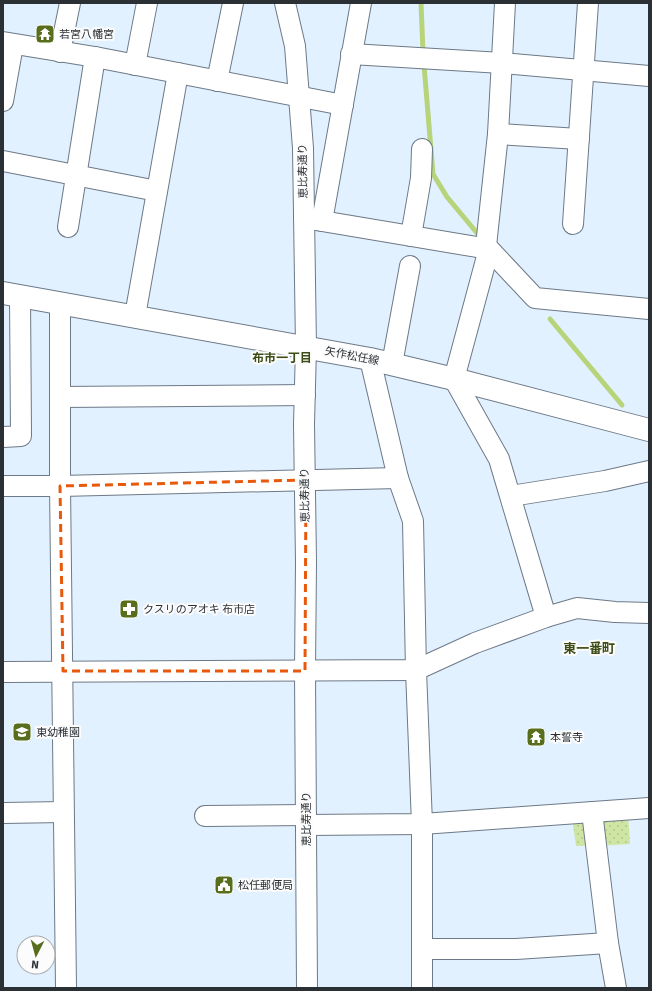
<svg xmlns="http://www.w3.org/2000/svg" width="652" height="991" viewBox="0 0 652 991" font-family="Signika,'Noto Sans JP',sans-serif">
<defs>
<pattern id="park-dots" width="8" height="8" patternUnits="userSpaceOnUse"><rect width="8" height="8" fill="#cfe5a3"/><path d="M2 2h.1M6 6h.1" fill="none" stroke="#b2c58d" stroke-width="1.8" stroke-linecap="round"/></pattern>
</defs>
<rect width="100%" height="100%" fill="#e2f1ff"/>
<g fill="url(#park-dots)">
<polygon points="628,813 630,844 597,846 595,815"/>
<polygon points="590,816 593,845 576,846 572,817"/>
</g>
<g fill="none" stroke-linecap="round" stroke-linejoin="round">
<g stroke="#b8d47a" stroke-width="5">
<polyline points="421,3 423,52"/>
<polyline points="424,65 433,174 447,197 482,239"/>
<polyline points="550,319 622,405"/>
</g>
<defs>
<g id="minor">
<polyline points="285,3 295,46 303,148 306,347 304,424 306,562 305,671 307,988"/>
<polyline points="505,3 498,134 486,246 489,249 454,379 499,459 546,617"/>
<polyline points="3,42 95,57 343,105"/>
<polyline points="60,52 70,3"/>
<polyline points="351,54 502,63 649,76"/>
<polyline points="135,65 147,3"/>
<polyline points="217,81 233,3"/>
<polyline points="3,101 13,45"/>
<polyline points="498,134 579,139"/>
<polyline points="3,161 157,191"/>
<polyline points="304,218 489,249 535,298 649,309"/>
<polyline points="322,221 361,3"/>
<polyline points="573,224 588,3"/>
<polyline points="68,227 95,57"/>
<polyline points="411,236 421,178 422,149"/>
<polyline points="60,304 60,486 66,988"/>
<polyline points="135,316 178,73"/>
<polyline points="370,359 398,478 413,521 416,670 422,824 422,988"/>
<polyline points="392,364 410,266"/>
<polyline points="60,397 305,395"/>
<polyline points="3,437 21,436 20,296"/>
<polyline points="3,486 60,486 398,478"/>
<polyline points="511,496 605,481 649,471"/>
<polyline points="3,672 416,670 475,643 546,617 577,608 615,612 649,613"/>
<polyline points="592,812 608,943 616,988"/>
<polyline points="3,813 63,812"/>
<polyline points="205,816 306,815"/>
<polyline points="306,825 422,824 649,808"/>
<polyline points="422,949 516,949 608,943"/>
</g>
<polyline id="major" points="3,293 370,359 454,379 649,430"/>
</defs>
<use href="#minor" stroke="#6d7986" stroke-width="22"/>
<use href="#major" stroke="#6d7986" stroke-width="24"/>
<use href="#minor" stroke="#fff" stroke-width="20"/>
<use href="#major" stroke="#fff" stroke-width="22"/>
</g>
<path fill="none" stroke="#e8590c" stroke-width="3" stroke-dasharray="8 5" stroke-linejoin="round" d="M306 480 305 671H63L60 486Z"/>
<defs>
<symbol id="temple-square" viewBox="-11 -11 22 22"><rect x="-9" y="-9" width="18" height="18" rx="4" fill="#596e1d" stroke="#fcfcfc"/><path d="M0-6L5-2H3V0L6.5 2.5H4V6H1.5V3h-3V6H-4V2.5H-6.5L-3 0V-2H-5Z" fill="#fff"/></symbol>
<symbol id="pharmacy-square" viewBox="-11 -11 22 22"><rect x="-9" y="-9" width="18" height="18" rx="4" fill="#596e1d" stroke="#fcfcfc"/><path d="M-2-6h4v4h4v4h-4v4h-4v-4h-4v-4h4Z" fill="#fff"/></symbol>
<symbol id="school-square" viewBox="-11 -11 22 22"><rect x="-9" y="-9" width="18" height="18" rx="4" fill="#596e1d" stroke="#fcfcfc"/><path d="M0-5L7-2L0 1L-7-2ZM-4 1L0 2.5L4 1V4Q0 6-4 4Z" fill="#fff"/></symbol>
<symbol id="civic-square" viewBox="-11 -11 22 22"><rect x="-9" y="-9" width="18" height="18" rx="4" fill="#596e1d" stroke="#fcfcfc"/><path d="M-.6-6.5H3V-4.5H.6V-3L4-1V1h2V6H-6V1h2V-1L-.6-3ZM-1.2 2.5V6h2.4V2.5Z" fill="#fff"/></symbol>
</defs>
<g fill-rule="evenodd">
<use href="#temple-square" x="34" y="23" width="22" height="22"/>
<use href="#pharmacy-square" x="118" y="598" width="22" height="22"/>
<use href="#school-square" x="11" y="721" width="22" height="22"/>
<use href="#temple-square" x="525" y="726" width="22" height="22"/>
<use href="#civic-square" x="213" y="874" width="22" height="22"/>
</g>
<g text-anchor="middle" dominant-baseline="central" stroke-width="4" stroke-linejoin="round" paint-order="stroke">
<g font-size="11" fill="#2b3035" stroke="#fcfcfc" text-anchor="start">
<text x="59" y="34">若宮八幡宮</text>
<text x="143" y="609">クスリのアオキ 布市店</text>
<text x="36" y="732">東幼稚園</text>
<text x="550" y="737">本誓寺</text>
<text x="238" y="885">松任郵便局</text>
</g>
<g font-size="11" fill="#2b3035" stroke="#fcfcfc">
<text transform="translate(303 171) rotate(-91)">恵比寿通り</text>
<text transform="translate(352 356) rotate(11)">矢作松任線</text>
<text transform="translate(305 495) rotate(-91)">恵比寿通り</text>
<text transform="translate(306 819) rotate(-90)">恵比寿通り</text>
</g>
<g font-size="12" font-weight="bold" fill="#3d4c16" stroke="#fcfcfc">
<text x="282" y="358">布市一丁目</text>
</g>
<g font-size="13" font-weight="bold" fill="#3d4c16" stroke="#fcfcfc">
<text x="589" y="649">東一番町</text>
</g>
</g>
<rect width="652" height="991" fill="none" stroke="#2b3035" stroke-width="8"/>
<g transform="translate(36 955) rotate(186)"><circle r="19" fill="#fcfcfc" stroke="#a8aaac"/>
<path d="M0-3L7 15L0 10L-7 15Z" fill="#596e1d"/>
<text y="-6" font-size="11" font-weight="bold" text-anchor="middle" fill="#2b3035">N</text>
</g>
</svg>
